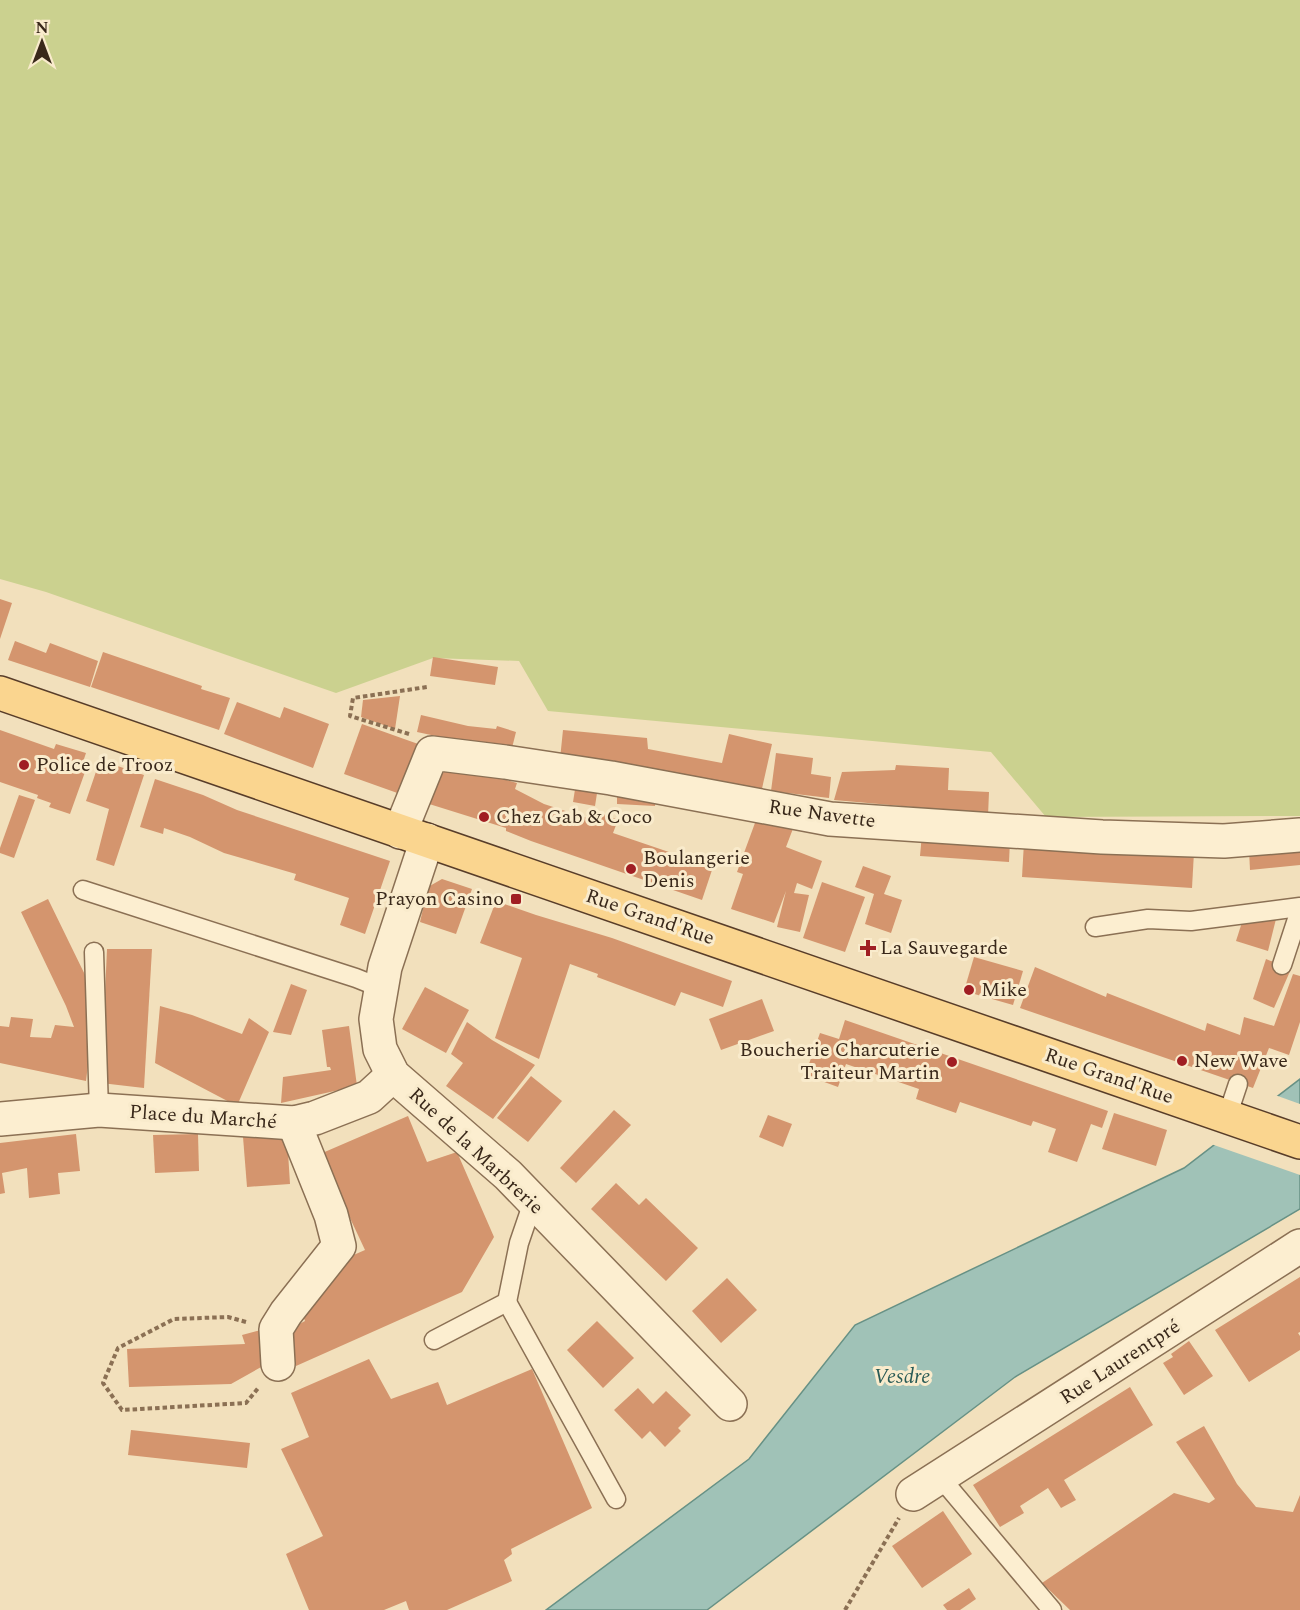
<svg xmlns="http://www.w3.org/2000/svg" width="1300" height="1610" viewBox="0 0 1300 1610" font-family="Spectral,serif">
<rect width="100%" height="100%" fill="#f2e0bc"/>
<polygon fill="#cbd18f" points="0,0 1300,0 1300,816 1046,817 991,752 548,711 519,661 433,658 336,693 46,592 0,579"/>
<polygon fill="#a0c2b7" stroke="#679185" stroke-width="1.5" points="1300,1079 1300,1209 1015,1377 707,1610 546,1610 749,1459 855,1325 1184,1168"/>
<polygon fill="#f2e0bc" points="1275,1095 1300,1104 1300,1175 1211,1144"/>
<g fill="#d4956e">
<polygon points="0,599 12,603 0,639"/>
<polygon points="15,641 46,653 50,643 98,661 90,687 8,660"/>
<polygon points="103,652 202,686 201,689 230,698 219,730 91,687"/>
<polygon points="433,657 498,667 495,685 430,676"/>
<polygon points="400,696 395,729 361,717 363,700"/>
<polygon points="237,702 280,718 284,707 329,724 313,768 224,734"/>
<polygon points="421,715 468,726 496,729 497,726 516,732 511,752 417,732"/>
<polygon points="362,724 421,745 403,795 344,774"/>
<polygon points="0,730 54,749 56,744 86,753 80,771 85,772 70,814 49,807 51,803 37,798 38,795 0,782"/>
<polygon points="563,730 647,738 648,749 722,763 729,734 772,744 761,793 618,763 560,759"/>
<polygon points="776,753 813,758 811,774 831,777 829,798 771,791"/>
<polygon points="100,760 144,775 114,866 96,860 109,809 86,801"/>
<polygon points="896,765 949,768 948,790 989,792 988,816 947,814 947,810 834,800 842,772 895,770"/>
<polygon points="449,769 475,771 517,783 515,789 544,804 593,820 596,811 618,820 613,833 713,867 702,900 531,841 506,831 506,828 426,803 434,778"/>
<polygon points="155,779 203,795 237,810 390,861 365,934 340,925 349,898 294,880 296,874 224,853 190,837 164,828 163,834 140,827"/>
<polygon points="576,783 598,787 595,806 573,802"/>
<polygon points="617,789 656,791 655,806 617,804"/>
<polygon points="19,795 35,800 14,858 0,853 0,848"/>
<polygon points="759,812 794,826 786,847 822,861 812,889 797,883 794,893 809,895 800,932 777,927 786,891 774,923 731,909 743,874 737,872"/>
<polygon points="922,834 1010,841 1009,862 920,856"/>
<polygon points="1024,842 1194,852 1192,888 1022,877"/>
<polygon points="1300,845 1300,865 1250,870 1249,850"/>
<polygon points="863,866 891,876 884,894 902,900 891,933 865,924 874,894 855,887"/>
<polygon points="442,879 472,889 456,934 420,922 428,887"/>
<polygon points="822,882 865,897 845,952 803,938"/>
<polygon points="48,899 88,981 92,1032 86,1081 0,1063 0,1026 9,1027 11,1017 33,1019 30,1037 51,1038 55,1025 74,1027 66,1006 21,912"/>
<polygon points="496,901 536,915 612,938 732,981 723,1007 681,992 675,1006 597,977 598,974 570,964 539,1059 495,1038 522,958 480,943"/>
<polygon points="1244,916 1276,919 1268,951 1236,941"/>
<polygon points="107,949 152,949 144,1088 101,1083"/>
<polygon points="974,957 1023,971 1013,1005 964,991"/>
<polygon points="1266,959 1291,969 1274,1008 1253,999"/>
<polygon points="1035,967 1106,997 1107,993 1205,1031 1207,1023 1240,1035 1244,1017 1274,1026 1293,974 1300,976 1300,1022 1289,1055 1269,1048 1253,1088 1020,1008"/>
<polygon points="291,984 307,990 291,1035 273,1032"/>
<polygon points="425,987 469,1010 446,1053 402,1029"/>
<polygon points="762,999 774,1031 721,1050 709,1019"/>
<polygon points="160,1006 192,1015 242,1034 249,1018 269,1032 237,1106 155,1063"/>
<polygon points="845,1020 1108,1111 1102,1128 1091,1124 1077,1162 1048,1152 1056,1129 1033,1121 1031,1126 960,1102 956,1113 916,1099 919,1089 846,1064 838,1087 805,1075 820,1033 839,1039"/>
<polygon points="467,1022 492,1040 535,1065 493,1119 446,1086 463,1063 451,1054"/>
<polygon points="349,1026 357,1086 281,1103 283,1077 331,1070 330,1067 327,1067 322,1030"/>
<polygon points="531,1076 562,1101 528,1142 497,1118"/>
<polygon points="614,1110 631,1125 576,1183 560,1168"/>
<polygon points="1114,1113 1167,1130 1156,1166 1102,1149"/>
<polygon points="768,1115 792,1124 783,1147 759,1137"/>
<polygon points="408,1116 427,1162 457,1152 494,1237 462,1292 296,1366 282,1333 305,1321 301,1310 349,1257 365,1250 320,1154"/>
<polygon points="76,1134 80,1171 58,1173 60,1194 29,1198 27,1168 2,1173 5,1193 0,1194 0,1143"/>
<polygon points="198,1134 199,1171 155,1173 153,1135"/>
<polygon points="287,1135 290,1184 247,1187 243,1137"/>
<polygon points="616,1183 639,1205 646,1198 698,1248 666,1281 591,1209"/>
<polygon points="1300,1277 1300,1332 1298,1333 1300,1336 1300,1350 1249,1382 1215,1330"/>
<polygon points="727,1278 757,1310 721,1343 692,1311"/>
<polygon points="597,1321 634,1358 603,1388 567,1350"/>
<polygon points="261,1330 270,1362 231,1384 129,1387 127,1349 245,1344 242,1335"/>
<polygon points="1189,1341 1213,1376 1184,1395 1163,1363 1173,1357 1171,1354"/>
<polygon points="369,1359 391,1399 438,1382 447,1405 532,1369 592,1508 511,1549 512,1554 504,1560 512,1581 447,1610 409,1610 406,1601 384,1610 309,1610 286,1554 323,1536 281,1449 309,1437 291,1393"/>
<polygon points="1130,1387 1153,1425 1064,1480 1076,1500 1061,1508 1048,1488 1020,1506 1024,1513 1000,1527 973,1485"/>
<polygon points="638,1388 653,1404 666,1391 691,1415 678,1428 681,1431 665,1447 650,1431 642,1439 614,1410"/>
<polygon points="1204,1426 1237,1484 1256,1507 1293,1512 1300,1495 1300,1610 1070,1610 1042,1583 1174,1493 1209,1503 1215,1499 1176,1442"/>
<polygon points="131,1430 250,1443 247,1468 128,1455"/>
<polygon points="943,1511 972,1554 922,1588 892,1546"/>
<polygon points="969,1588 976,1599 960,1610 947,1610 943,1605"/>
</g>
<g fill="none" stroke-linecap="round" stroke-linejoin="round">
<defs>
<g id="service">
<polyline points="83,890 356,978 381,988"/>
<polyline points="1095,927 1148,919 1191,921 1300,907"/>
<polyline points="94,952 99,1110"/>
<polyline points="1282,965 1300,910"/>
<polyline points="1227,1117 1238,1084"/>
<polyline points="507,1302 616,1499"/>
<polyline points="434,1340 507,1302 519,1243 533,1202"/>
<polyline points="940,1477 1052,1610"/>
</g>
<g id="minor">
<polyline points="400,832 432,753 505,762 611,778 830,819 1102,837 1224,841 1300,835"/>
<polyline points="427,840 385,967 376,1019 380,1049 393,1075 508,1175 730,1404"/>
<polyline points="0,1119 99,1110 294,1123 315,1118 369,1097 393,1075"/>
<polyline points="278,1364 276,1329 286,1313 339,1246 331,1215 294,1123"/>
<polyline points="913,1494 1300,1246"/>
</g>
<polyline id="primary" points="0,693 1300,1142"/>
</defs>
<use href="#service" stroke="#8b7054" stroke-width="21"/>
<use href="#minor" stroke="#8b7054" stroke-width="36"/>
<use href="#primary" stroke="#583d29" stroke-width="36"/>
<g stroke="#8b7054" stroke-width="4" stroke-dasharray="4.5 3" stroke-linecap="butt">
<polyline points="409,734 350,716 353,698 427,687"/>
<polyline points="246,1322 228,1317 174,1319 118,1348 103,1383 122,1410 246,1403 259,1387"/>
<polyline points="845,1610 899,1518"/>
</g>
<use href="#service" stroke="#fceed0" stroke-width="18"/>
<use href="#minor" stroke="#fceed0" stroke-width="33"/>
<use href="#primary" stroke="#fad58f" stroke-width="33"/>
</g>
<g fill="#a01e23" stroke="#f9ebcc" stroke-width="2">
<circle cx="24" cy="765" r="6"/>
<circle cx="484" cy="817" r="6"/>
<circle cx="631" cy="869" r="6"/>
<rect x="510" y="893" width="12" height="12" rx="3"/>
<path d="M865 939h6v6h6v6h-6v6h-6v-6h-6v-6h6z"/>
<circle cx="969" cy="990" r="6"/>
<circle cx="1182" cy="1061" r="6"/>
<circle cx="952" cy="1062" r="6"/>
</g>
<g text-anchor="middle" dominant-baseline="central" stroke-width="6" stroke-linejoin="round" paint-order="stroke">
<g font-size="20" fill="#39281a" stroke="#f9ebcc" text-anchor="start">
<text x="36" y="765">Police de Trooz</text>
<text x="496" y="817">Chez Gab &amp; Coco</text>
<text x="643" y="858">Boulangerie<tspan x="643" dy="23">Denis</tspan></text>
<text x="504" y="899" text-anchor="end">Prayon Casino</text>
<text x="880" y="948">La Sauvegarde</text>
<text x="981" y="990">Mike</text>
<text x="940" y="1050" text-anchor="end">Boucherie Charcuterie<tspan x="940" dy="23">Traiteur Martin</tspan></text>
<text x="1194" y="1061">New Wave</text>
</g>
<g font-size="20" fill="#39281a" stroke="#f9ebcc">
<text transform="translate(822 814) rotate(8)">Rue Navette</text>
<text transform="translate(650 917) rotate(19)">Rue Grand'Rue</text>
<text transform="translate(1109 1076) rotate(19)">Rue Grand'Rue</text>
<text transform="translate(203 1117) rotate(4)">Place du Marché</text>
<text transform="translate(476 1151) rotate(43)">Rue de la Marbrerie</text>
<text transform="translate(1120 1362) rotate(-33)">Rue Laurentpré</text>
</g>
<g font-size="21" font-style="italic" fill="#285a55" stroke="#f9ebcc">
<text x="902" y="1377">Vesdre</text>
</g>
</g>
<g transform="translate(42 42)" stroke="#f9ebcc" stroke-width="4.5" paint-order="stroke">
<path d="M0-4.5L10 22L0 15L-10 22Z" fill="#39281a"/>
<text y="-9" font-size="16" font-weight="bold" text-anchor="middle" fill="#39281a">N</text>
</g>
</svg>
